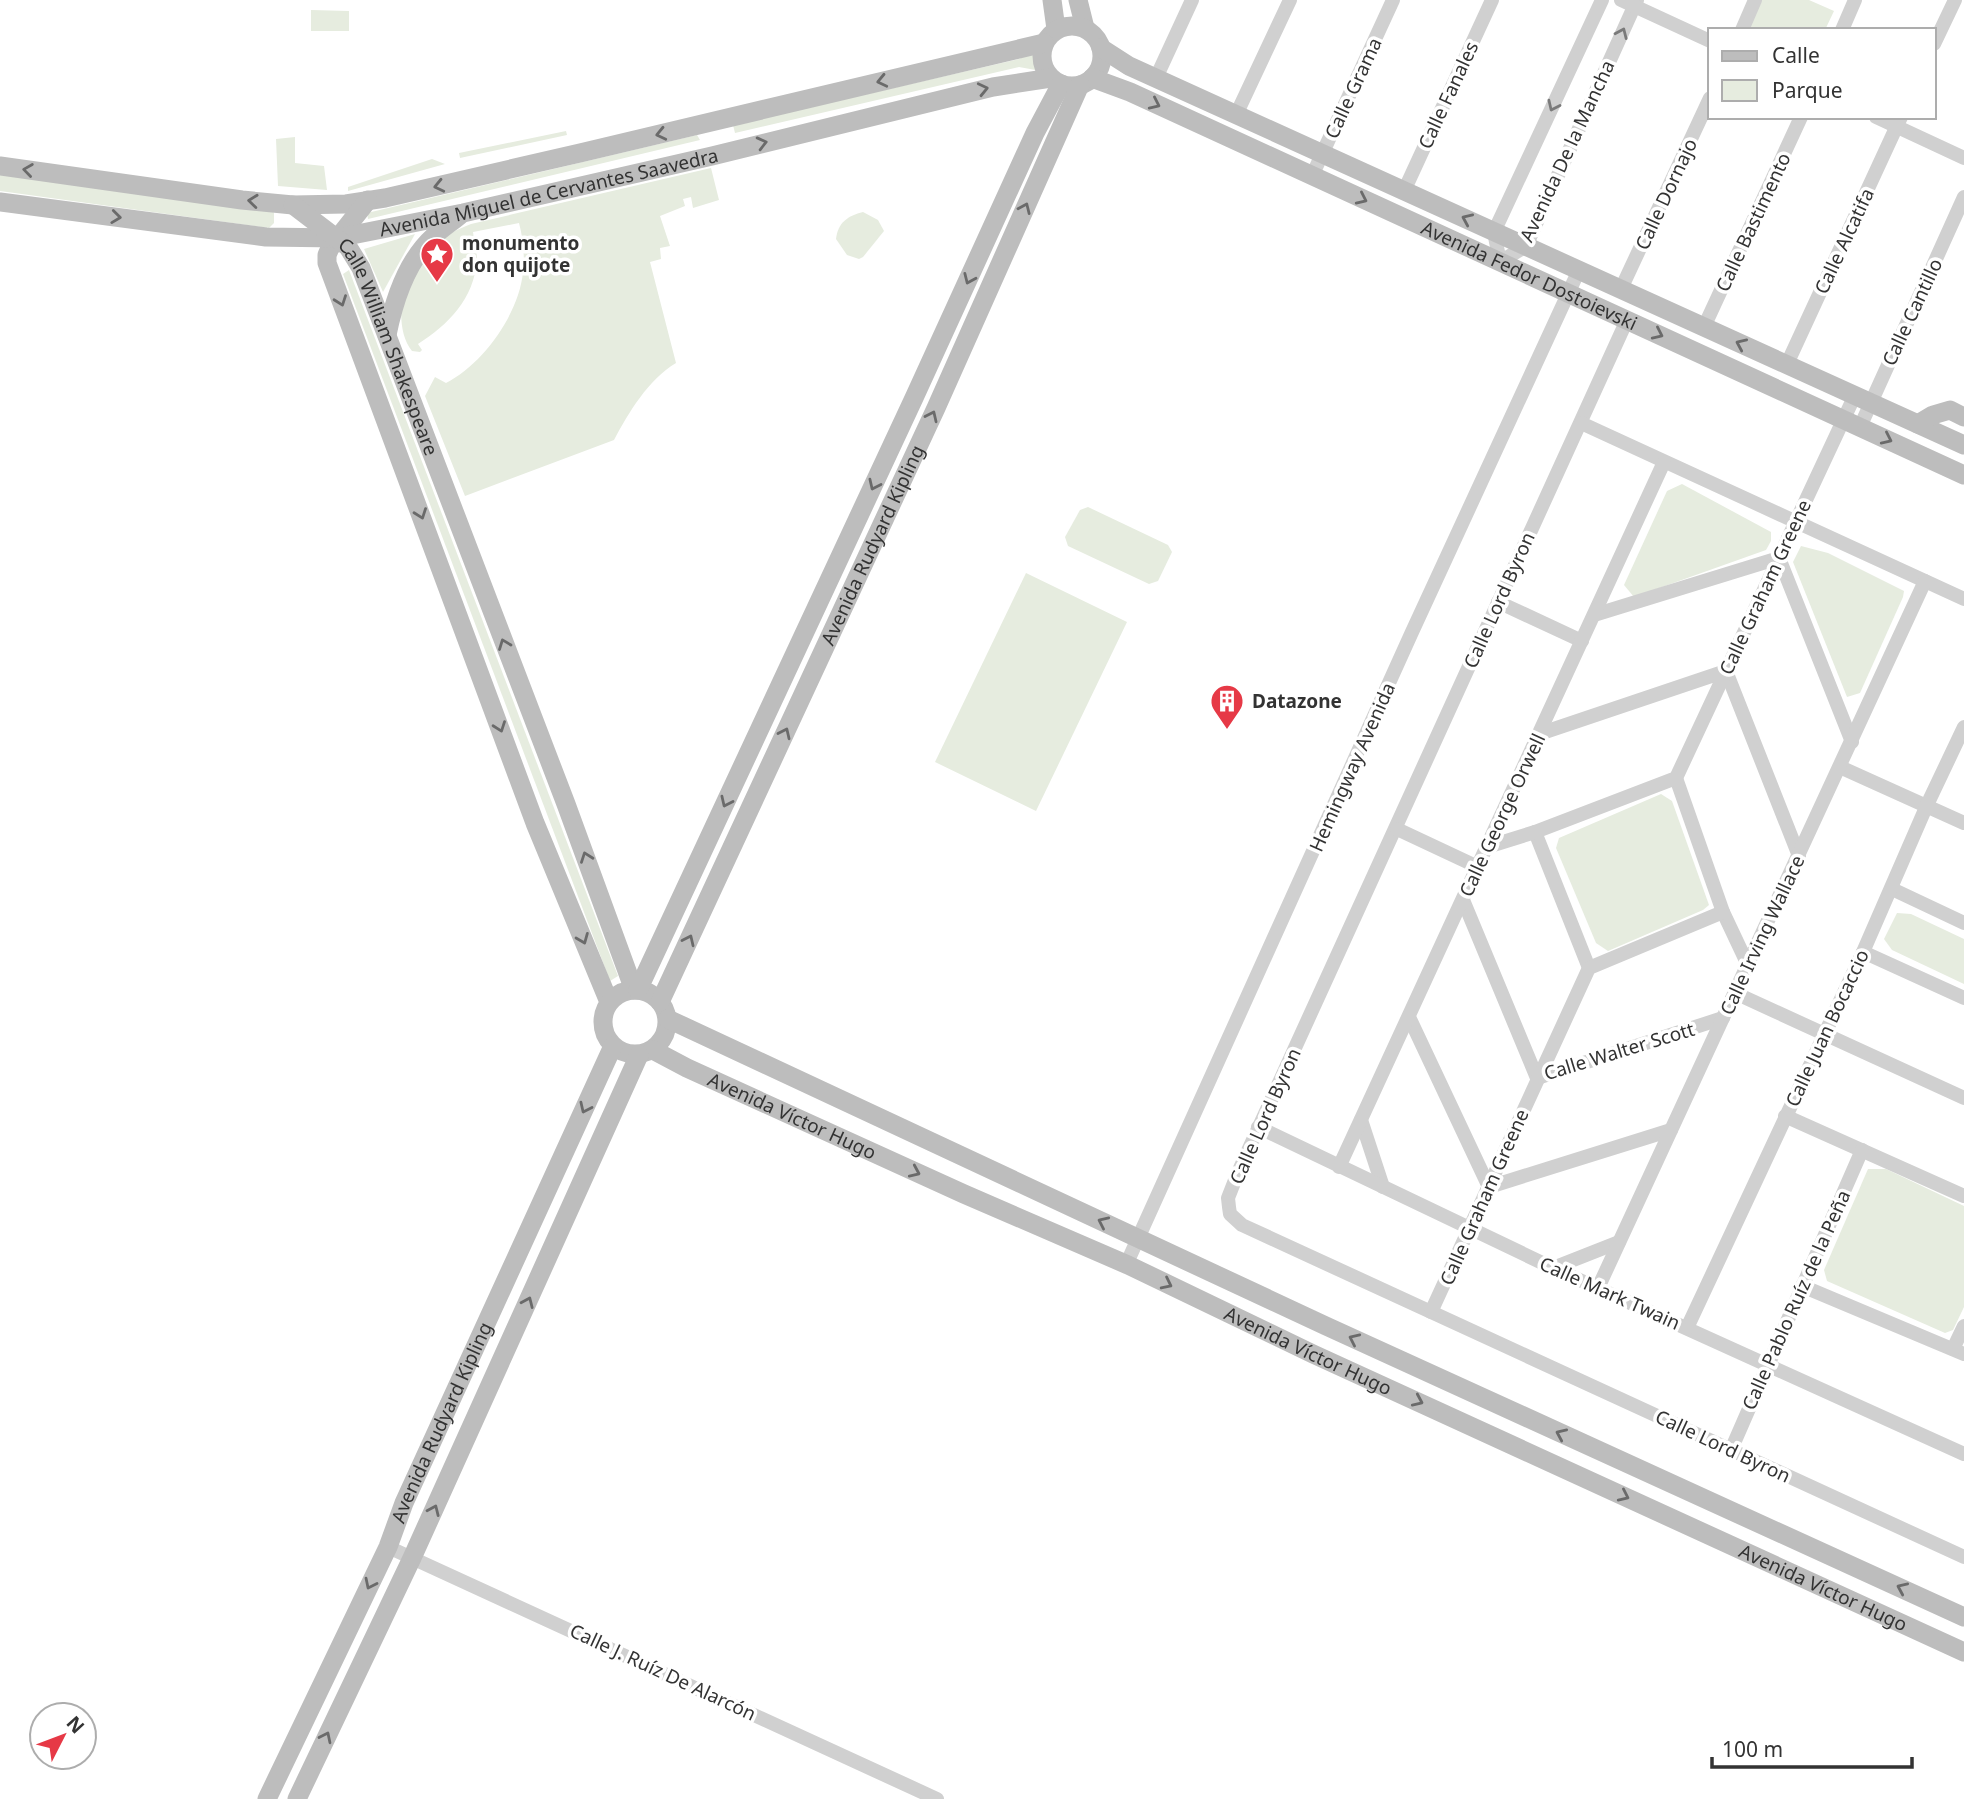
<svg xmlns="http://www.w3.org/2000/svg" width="1964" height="1799" viewBox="0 0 1964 1799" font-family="'Noto Sans',sans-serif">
<rect width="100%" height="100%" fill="#fff"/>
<g fill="#e6ecdf">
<polygon points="1760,0 1809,0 1834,11 1825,30 1746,30"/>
<polygon points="311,10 349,11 349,31 311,31"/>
<polygon points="1039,49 1037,60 1041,71 1019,67 735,133 733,125 1019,59"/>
<polygon points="566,131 567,135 460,158 459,153"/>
<polygon points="697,135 700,140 368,219 367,213"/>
<polygon points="295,137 295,163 324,166 327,190 278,186 276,139"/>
<polygon points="432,159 445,164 348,191 348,187"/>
<polygon points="0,168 269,205 274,213 274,223 269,228 0,191"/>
<path d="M711 168 719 200 693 208 691 197 683 199 685 206 660 216 670 246 660 248 661 259 650 262 676 363C648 380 629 412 614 440L465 496 425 396 435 377 446 383C483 364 519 314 523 272 525 256 523 238 519 223L473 232C474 241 477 251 477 260 474 299 448 325 418 344L422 350 420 352 412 351C398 334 399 301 407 282 411 271 425 255 433 246 443 236 458 229 471 224Z"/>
<path d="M863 212 878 220 884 231 863 257 859 259 847 255 836 239C838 222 848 216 863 212Z"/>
<polygon points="415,234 383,292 364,249"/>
<polygon points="349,270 618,976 610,981 343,274"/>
<polygon points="1682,484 1771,532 1771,541 1766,550 1634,597 1624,585 1667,491"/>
<polygon points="1088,507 1168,545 1172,552 1158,581 1149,584 1068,546 1065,537 1080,510"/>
<polygon points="1801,546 1828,553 1904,591 1903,597 1860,693 1847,697 1793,562"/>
<polygon points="1026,573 1127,622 1036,811 935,762"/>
<polygon points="1661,794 1672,801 1709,905 1703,910 1608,951 1596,943 1556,848 1559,838"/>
<polygon points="1897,913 1911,914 1964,939 1964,984 1892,950 1884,939"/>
<polygon points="1868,1169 1886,1169 1964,1206 1964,1307 1953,1330 1945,1333 1827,1281 1824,1270"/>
</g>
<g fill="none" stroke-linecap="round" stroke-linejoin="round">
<g stroke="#d0d0d0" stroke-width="14">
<polyline points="1602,0 1494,232 1500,262 1526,246 1637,0"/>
<polyline points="1621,0 1710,41"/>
<polyline points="1742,30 1755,0"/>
<polyline points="1842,30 1855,0"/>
<polyline points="1934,44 1955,0"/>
<polyline points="1156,78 1192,0"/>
<polyline points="1236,115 1290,0"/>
<polyline points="1876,117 1964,158"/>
<polyline points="1312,176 1393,0"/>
<polyline points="1404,191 1492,0"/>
<polyline points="1621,289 1710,98"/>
<polyline points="1627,320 1237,1175 1228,1198 1229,1207 1230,1214 1242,1225 1964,1557"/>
<polyline points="1704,327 1801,117"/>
<polyline points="1787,364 1901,117"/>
<polyline points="1581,423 1964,599"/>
<polyline points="1860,427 1964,197"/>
<polyline points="1498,602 1582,641"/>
<polyline points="1594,615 1779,558 1852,742"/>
<polyline points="1539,734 1726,671 1799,856"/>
<polyline points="1840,767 1964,823"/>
<polyline points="1676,778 1723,912 1748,965"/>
<polyline points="1397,829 1478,867"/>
<polyline points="1535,832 1589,968"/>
<polyline points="1487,847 1535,832 1676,778 1855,395"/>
<polyline points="1892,889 1964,923"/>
<polyline points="1463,900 1537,1078 1723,1018"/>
<polyline points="1863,952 1964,998"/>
<polyline points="1735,993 1964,1098"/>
<polyline points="1409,1017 1489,1187 1671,1130"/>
<polyline points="1785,1116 1964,1196"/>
<polyline points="1361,1120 1383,1187"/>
<polyline points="1258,1127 1553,1268 1964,1454"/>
<polyline points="1339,1167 1664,462"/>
<polyline points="1126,1265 1412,632 1579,270"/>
<polyline points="1553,1268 1619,1242"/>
<polyline points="1802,1286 1964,1354"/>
<polyline points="1598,1288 1925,581"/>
<polyline points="1431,1312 1589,968 1723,912"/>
<polyline points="1687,1328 1863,952 1927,805 1964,727"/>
<polyline points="1953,1349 1964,1326"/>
<polyline points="1731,1450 1862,1150"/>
<polyline points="388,1547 937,1799"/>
</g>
<g stroke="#bdbdbd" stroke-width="19">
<polyline points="1052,0 1056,29"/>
<polyline points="1078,0 1085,28"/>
<circle cx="1072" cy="56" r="30"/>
<polyline points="1101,48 1129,66 1964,445"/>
<path id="s1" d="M1092 78 1130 92 1964 475"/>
<polyline points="0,166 242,200 293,205 346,204 385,198 580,153 1044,43"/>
<polyline points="368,200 330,248 327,255 327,263 535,823 609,1002"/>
<path id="s2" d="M0 202 266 237 337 238 463 213 712 156 993 87 1051 78"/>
<path id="s3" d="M293 205 348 247 361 268 566 804 634 990"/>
<path d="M387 335C394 300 407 260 434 236 442 228 452 222 460 215"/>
<polyline points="1918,424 1933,415 1950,410 1964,417"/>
<circle cx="635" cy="1022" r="32"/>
<polyline points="638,990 914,398 1035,133 1061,84"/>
<path id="s4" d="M660 1002 936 408 1080 85"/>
<polyline points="668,1019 1326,1326 1964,1617"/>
<path id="s5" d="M653 1050 687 1068 964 1194 1128 1265 1313 1354 1964 1652"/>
<path id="s6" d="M267 1799 388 1547 404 1503 613 1046"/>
<polyline points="297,1799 412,1558 639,1055"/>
</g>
</g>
<defs><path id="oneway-chevron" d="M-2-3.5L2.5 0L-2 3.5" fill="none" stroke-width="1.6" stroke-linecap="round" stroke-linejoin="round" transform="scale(1.75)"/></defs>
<g stroke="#7a7a7a">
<use href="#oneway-chevron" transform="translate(1622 33) rotate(-66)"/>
<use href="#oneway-chevron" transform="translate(1553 106) rotate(115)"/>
</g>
<g stroke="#6a6a6a">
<use href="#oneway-chevron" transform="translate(882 81) rotate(167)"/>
<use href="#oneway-chevron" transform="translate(983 89) rotate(-13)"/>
<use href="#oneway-chevron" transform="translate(1155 104) rotate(25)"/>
<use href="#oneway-chevron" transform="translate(661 134) rotate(167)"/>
<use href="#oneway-chevron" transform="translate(762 143) rotate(-14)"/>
<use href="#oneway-chevron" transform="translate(28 170) rotate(-172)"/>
<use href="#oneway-chevron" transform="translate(439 186) rotate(167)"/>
<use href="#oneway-chevron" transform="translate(1362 199) rotate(25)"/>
<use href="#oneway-chevron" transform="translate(253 201) rotate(-174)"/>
<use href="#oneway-chevron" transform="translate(1025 208) rotate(-66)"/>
<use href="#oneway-chevron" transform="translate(116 217) rotate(7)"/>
<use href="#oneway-chevron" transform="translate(1467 219) rotate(-156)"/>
<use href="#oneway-chevron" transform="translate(969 279) rotate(114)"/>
<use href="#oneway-chevron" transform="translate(341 301) rotate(70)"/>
<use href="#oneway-chevron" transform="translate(1658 334) rotate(25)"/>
<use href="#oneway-chevron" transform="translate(1741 344) rotate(-156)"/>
<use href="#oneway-chevron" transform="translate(932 416) rotate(-65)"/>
<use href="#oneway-chevron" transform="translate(1887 439) rotate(25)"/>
<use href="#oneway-chevron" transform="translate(874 485) rotate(115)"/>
<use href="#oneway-chevron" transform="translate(421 514) rotate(70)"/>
<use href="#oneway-chevron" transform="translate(504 644) rotate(-111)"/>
<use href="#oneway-chevron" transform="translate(500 727) rotate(70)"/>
<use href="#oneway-chevron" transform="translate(785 733) rotate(-65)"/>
<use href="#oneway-chevron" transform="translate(726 802) rotate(115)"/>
<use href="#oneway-chevron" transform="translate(586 857) rotate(-110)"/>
<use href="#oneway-chevron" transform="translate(583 939) rotate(68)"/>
<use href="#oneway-chevron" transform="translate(689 940) rotate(-65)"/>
<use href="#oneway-chevron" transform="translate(585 1108) rotate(115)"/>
<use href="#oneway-chevron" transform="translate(915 1172) rotate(24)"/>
<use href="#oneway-chevron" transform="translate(1103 1222) rotate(-155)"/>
<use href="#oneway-chevron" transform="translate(1167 1284) rotate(26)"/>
<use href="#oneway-chevron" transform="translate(528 1302) rotate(-66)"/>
<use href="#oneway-chevron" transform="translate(1354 1339) rotate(-155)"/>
<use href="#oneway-chevron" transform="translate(1418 1401) rotate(24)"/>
<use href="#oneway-chevron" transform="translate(1561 1434) rotate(-156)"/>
<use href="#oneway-chevron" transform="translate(1624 1496) rotate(25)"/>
<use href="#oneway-chevron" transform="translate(434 1510) rotate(-66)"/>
<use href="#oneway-chevron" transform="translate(370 1584) rotate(116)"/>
<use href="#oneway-chevron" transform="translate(1902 1588) rotate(-156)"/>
<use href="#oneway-chevron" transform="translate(326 1737) rotate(-64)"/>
</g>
<defs>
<symbol id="sight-pin" viewBox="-11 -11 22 30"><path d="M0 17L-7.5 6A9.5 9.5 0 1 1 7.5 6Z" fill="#e63946" stroke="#fff"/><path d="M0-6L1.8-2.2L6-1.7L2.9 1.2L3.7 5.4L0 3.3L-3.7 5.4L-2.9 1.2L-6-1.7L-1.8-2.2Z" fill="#fff"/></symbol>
<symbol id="building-pin" viewBox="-11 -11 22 30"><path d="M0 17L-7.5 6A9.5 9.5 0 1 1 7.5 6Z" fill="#e63946" stroke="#fff"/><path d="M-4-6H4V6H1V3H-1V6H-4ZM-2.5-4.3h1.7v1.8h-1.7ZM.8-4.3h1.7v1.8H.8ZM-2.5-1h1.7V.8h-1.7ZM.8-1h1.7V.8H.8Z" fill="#fff"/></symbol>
</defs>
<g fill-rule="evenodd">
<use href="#sight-pin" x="418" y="235" width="38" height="52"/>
<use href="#building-pin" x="1208" y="682" width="38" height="52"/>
</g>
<g text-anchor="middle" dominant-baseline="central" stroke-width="7" stroke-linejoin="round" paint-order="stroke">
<g font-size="19" fill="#333" stroke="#fff">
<text transform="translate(1353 88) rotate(-65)">Calle Grama</text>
<text transform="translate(1448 95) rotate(-65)">Calle Fanales</text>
<text transform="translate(1567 151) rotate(-65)">Avenida De la Mancha</text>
<text stroke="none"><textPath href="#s2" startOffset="556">Avenida Miguel de Cervantes Saavedra</textPath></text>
<text transform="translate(1666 194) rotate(-65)">Calle Dornajo</text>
<text transform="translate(1753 222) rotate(-65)">Calle Bastimento</text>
<text transform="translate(1844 241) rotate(-65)">Calle Alcatifa</text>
<text stroke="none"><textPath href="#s1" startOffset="480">Avenida Fedor Dostoievski</textPath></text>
<text transform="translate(1912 312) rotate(-65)">Calle Cantillo</text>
<text stroke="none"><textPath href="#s3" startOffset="177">Calle William Shakespeare</textPath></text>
<text stroke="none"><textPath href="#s4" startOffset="504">Avenida Rudyard Kipling</textPath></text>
<text transform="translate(1765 587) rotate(-65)">Calle Graham Greene</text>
<text transform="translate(1499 600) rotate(-66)">Calle Lord Byron</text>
<text transform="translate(1352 767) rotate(-66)">Hemingway Avenida</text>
<text transform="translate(1502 815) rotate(-65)">Calle George Orwell</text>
<text transform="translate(1762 935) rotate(-65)">Calle Irving Wallace</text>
<text transform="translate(1827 1028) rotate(-65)">Calle Juan Bocaccio</text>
<text transform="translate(1619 1051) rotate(-17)">Calle Walter Scott</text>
<text stroke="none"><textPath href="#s5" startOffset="154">Avenida Víctor Hugo</textPath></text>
<text transform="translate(1265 1116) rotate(-66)">Calle Lord Byron</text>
<text transform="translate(1484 1197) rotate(-66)">Calle Graham Greene</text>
<text transform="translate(1610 1293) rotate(24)">Calle Mark Twain</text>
<text transform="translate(1796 1300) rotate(-66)">Calle Pablo Ruíz de la Peña</text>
<text stroke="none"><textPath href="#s5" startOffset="721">Avenida Víctor Hugo</textPath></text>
<text stroke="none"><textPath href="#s6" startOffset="415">Avenida Rudyard Kipling</textPath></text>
<text transform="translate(1723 1446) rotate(25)">Calle Lord Byron</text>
<text stroke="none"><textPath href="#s5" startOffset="1288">Avenida Víctor Hugo</textPath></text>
<text transform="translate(663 1672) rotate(25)">Calle J. Ruíz De Alarcón</text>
</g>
<g font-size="19" font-weight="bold" fill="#333" stroke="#fff" text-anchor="start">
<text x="462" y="243">monumento<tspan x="462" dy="22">don quijote</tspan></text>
<text x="1252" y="701">Datazone</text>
</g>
</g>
<rect x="1708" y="28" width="228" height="91" fill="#ffffff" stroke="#adadad" stroke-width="2"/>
<rect x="1722" y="51" width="35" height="10" fill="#bdbdbd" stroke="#adadad" stroke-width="2"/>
<text x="1772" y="63" font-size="21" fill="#333333">Calle</text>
<rect x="1722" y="80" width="35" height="21" fill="#e6ecdf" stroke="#adadad" stroke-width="2"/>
<text x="1772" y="98" font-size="21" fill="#333333">Parque</text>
<g transform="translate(63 1736) rotate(48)"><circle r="33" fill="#ffffff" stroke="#adadad" stroke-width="2"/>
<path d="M0-5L12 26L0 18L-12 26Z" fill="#e63946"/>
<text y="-10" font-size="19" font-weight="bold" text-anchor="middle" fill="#333333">N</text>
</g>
<path d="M1712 1757v10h200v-10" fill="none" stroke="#333333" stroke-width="3.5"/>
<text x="1722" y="1757" font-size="21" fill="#333333" stroke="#ffffff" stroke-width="5" paint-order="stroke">100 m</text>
</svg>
